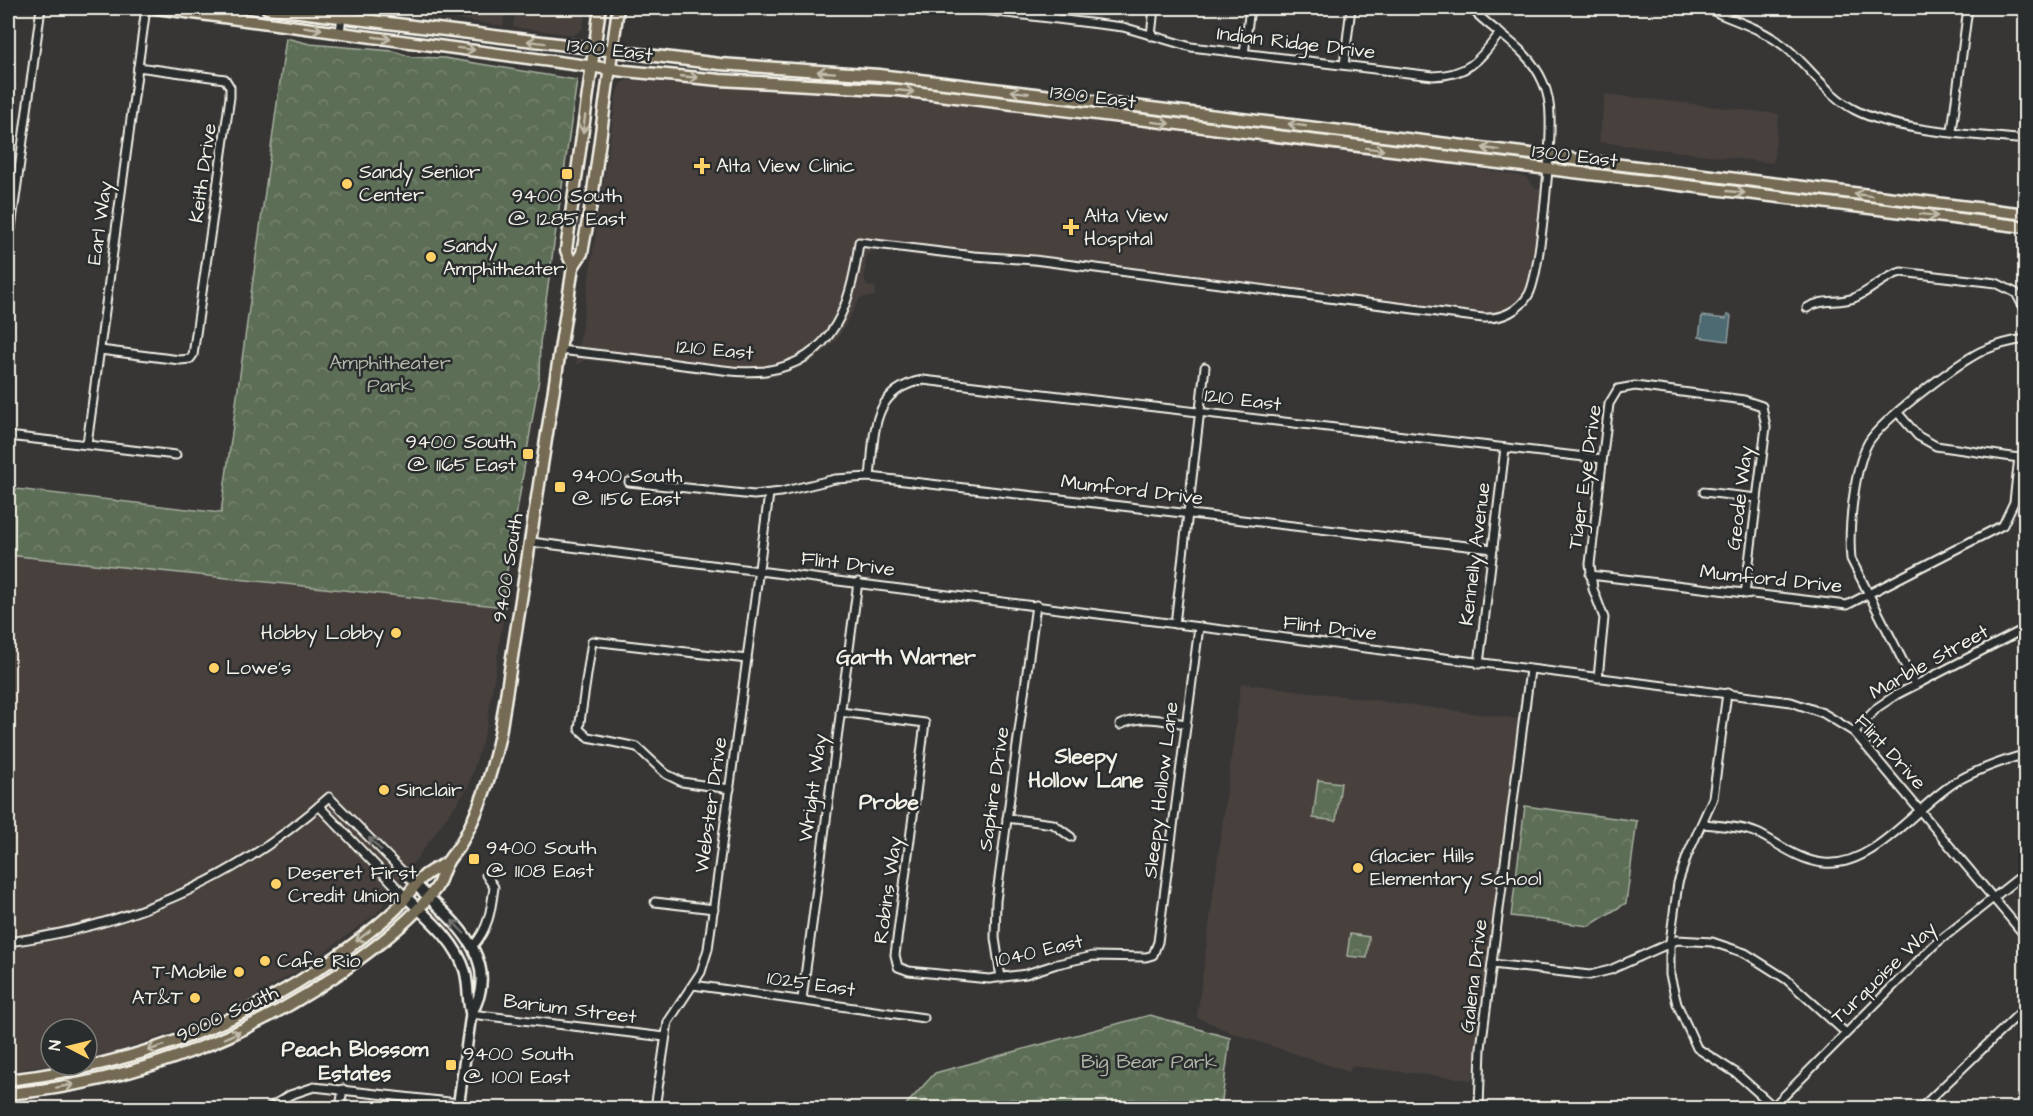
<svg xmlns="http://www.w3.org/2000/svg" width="2033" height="1116" viewBox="0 0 2033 1116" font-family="'Architects Daughter',sans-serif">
<defs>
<pattern id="park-crowns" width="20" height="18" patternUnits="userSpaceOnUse" patternTransform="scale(1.5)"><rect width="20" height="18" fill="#5d6e57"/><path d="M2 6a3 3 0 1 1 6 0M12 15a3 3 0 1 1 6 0" fill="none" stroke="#75836f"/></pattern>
</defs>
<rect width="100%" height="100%" fill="#373635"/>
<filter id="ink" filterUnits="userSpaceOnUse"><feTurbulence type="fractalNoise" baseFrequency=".0167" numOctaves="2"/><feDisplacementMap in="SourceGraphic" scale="12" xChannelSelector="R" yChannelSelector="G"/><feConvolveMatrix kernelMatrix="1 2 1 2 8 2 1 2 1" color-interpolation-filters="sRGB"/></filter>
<g filter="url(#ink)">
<g fill="#47413e">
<polygon points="430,8 505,8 503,26 429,15"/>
<polygon points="516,8 586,8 583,28 574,35 513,27"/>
<polygon points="628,80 914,98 1430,161 1526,177 1535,188 1549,190 1537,287 1523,310 1506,321 1493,324 1021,265 970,262 944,257 944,260 876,249 867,255 864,278 867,286 876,287 875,296 860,298 838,338 814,360 795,370 774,377 752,379 585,360 576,365 617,92 621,83"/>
<polygon points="1605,94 1779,114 1773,163 1599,142"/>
<polygon points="8,555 505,607 487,725 468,788 377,913 306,966 248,1000 197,1024 115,1052 87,1058 87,1029 51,1029 51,1065 8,1071"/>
<polygon points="1241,683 1518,719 1472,1080 1352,1066 1349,1072 1230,1032 1197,1017"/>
</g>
<g fill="url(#park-crowns)" stroke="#a8b0a0" stroke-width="1.5">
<polygon points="286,38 310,44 393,51 412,57 444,58 577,80 540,343 539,379 504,589 505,607 8,555 8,488 221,513"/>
<polygon points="1318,780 1341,783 1336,821 1313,818"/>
<polygon points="1525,806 1637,821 1626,903 1589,926 1511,916"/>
<polygon points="1350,934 1369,937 1367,958 1347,956"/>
<polygon points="1150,1015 1230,1038 1221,1108 903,1108 935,1073"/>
</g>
<polygon fill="#4d6971" stroke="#909fa1" stroke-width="1.5" points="1727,315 1731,316 1728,341 1699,337 1702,316 1726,319"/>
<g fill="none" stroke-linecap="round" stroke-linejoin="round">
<defs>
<g id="street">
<path d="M965 8 1123 27 1191 47 1433 76C1469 75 1479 60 1500 33"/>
<path d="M1707 8C1733 21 1760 27 1784 46 1810 66 1826 95 1855 110 1900 133 1974 134 2026 140"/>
<polyline points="1052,18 1053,8"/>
<polyline points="340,32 343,8"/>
<polyline points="1151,36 1154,8"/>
<polyline points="1244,54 1250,8"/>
<polyline points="1344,65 1351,8"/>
<polyline points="1952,131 1968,8"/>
<polyline points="8,250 41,8"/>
<path d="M1807 308C1823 298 1837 304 1854 298 1871 291 1883 277 1901 272L1996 283 2016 293 2026 312"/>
<polyline points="100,350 180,360 190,359 193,355 230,97 230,87 225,79 138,67"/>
<path d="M560 350C601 355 642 359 683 365 710 368 738 374 765 371 835 361 852 301 859 242L974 256 1034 260 1483 318C1502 319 1519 311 1529 294 1541 270 1551 148 1550 117 1550 105 1548 93 1543 82 1528 47 1495 34 1471 8"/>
<polyline points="1898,413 1918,436 1936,446 2026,459"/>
<polyline points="8,436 176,455"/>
<polyline points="87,444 146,8"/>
<path d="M870 477C875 434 870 390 923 380L1602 459"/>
<polyline points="629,482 754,495 781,492 835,479 870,477 1493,549"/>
<polyline points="1704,492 1757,498"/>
<polyline points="531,542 1791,702 1823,713 1854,732 2026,937"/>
<polyline points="1590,575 1847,605 2003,525 2014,502 2019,457"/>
<polyline points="1175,624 1205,367"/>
<polyline points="1479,664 1505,448"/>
<polyline points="1598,678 1604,618 1593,589 1590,564 1609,404 1618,389 1635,386 1744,400 1762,406 1766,427 1745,594"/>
<path d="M1915 685 1851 559C1848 530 1854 469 1868 443 1881 420 1958 363 1982 351 1996 345 2010 341 2026 339"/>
<polyline points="1727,693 1713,798 1687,856 1678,883 1670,942 1670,975 1677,1004 1697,1048 1736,1073 1775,1108"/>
<polyline points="840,712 925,723 895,955 898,967 909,971 989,979 1026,974 1057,964 1093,956 1146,957 1153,955 1158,942 1199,627"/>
<path d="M1120 725C1141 714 1164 721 1186 724"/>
<polyline points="1854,732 1878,707 1896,695 2026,628"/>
<polyline points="730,789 682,782 666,774 637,747 588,737 579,729 592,641 747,659"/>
<polyline points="319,806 406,897"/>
<polyline points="1007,818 1053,824 1071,837"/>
<path d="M1703 824C1720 826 1740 826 1757 833 1778 843 1799 861 1824 863 1874 868 1917 805 1957 781 1979 769 2002 761 2026 754"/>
<polyline points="655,902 714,909"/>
<path d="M8 942C129 926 238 879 329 797L416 885"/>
<path d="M473 946C489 928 491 910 494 887L486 875"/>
<polyline points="1492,964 1590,975 1610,970 1677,940 1712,942 1745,953 1786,979 1846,1033"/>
<polyline points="1001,978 995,938 996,901 1036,605"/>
<polyline points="693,985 924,1018"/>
<polyline points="802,999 858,582"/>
<polyline points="471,1014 665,1037"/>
<polyline points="1773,1107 1934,945 2026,872"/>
<polyline points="269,1108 290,1095 314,1087 458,1103"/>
<polyline points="340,1108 343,1089"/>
<polyline points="655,1108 668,1022 701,972 708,949 769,494"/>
<polyline points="1479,1108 1481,1048 1530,670"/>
<polyline points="1921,1108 2026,1007"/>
</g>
<g id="secondary">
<path d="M416 885C451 920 504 958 471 1014L458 1108"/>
<path d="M406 897C429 919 456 941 465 971 469 986 467 1000 471 1014"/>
</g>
<g id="primary">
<polyline points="156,8 625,71 720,80 898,90 2026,227"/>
<polyline points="267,8 720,64 879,75 2026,214"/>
<polyline points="573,267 566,250 600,8"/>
<path d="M8 1080C131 1066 247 1023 347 949 364 936 382 923 397 908 406 898 413 886 423 877 429 871 439 867 447 863"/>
<path d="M8 1094C138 1082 263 1033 367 953 391 935 418 913 436 888 441 881 442 871 447 863 450 857 456 851 460 845 480 811 492 773 500 734L573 267 582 253 592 199 618 8"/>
</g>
</defs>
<use href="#street" stroke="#f4f1e8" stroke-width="11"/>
<use href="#secondary" stroke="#f4f1e8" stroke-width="14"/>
<use href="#primary" stroke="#f4f1e8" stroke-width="15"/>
<use href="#street" stroke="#2a2d2e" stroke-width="7"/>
<use href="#secondary" stroke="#2a2d2e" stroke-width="9"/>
<use href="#primary" stroke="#746b52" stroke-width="10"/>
</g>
<defs><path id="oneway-shaft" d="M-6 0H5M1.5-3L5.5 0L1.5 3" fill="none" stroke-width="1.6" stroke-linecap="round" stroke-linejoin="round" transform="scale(1.5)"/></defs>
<g stroke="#c1bbac">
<use href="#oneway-shaft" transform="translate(313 28) rotate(8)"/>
<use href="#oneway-shaft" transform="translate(382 38) rotate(8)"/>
<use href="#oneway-shaft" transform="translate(536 42) rotate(-173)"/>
<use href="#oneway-shaft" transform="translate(466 49) rotate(7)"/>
<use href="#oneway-shaft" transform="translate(826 72) rotate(-176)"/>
<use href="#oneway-shaft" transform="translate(689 77) rotate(6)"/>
<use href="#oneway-shaft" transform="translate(905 91) rotate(6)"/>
<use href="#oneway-shaft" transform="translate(1020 92) rotate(-173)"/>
<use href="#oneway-shaft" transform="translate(1161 123) rotate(7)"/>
<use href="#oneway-shaft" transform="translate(584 124) rotate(98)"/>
<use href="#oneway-shaft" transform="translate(1297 125) rotate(-173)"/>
<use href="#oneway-shaft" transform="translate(1375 149) rotate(7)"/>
<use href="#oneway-shaft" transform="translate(1491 149) rotate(-172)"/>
<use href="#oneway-shaft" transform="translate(1736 192) rotate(6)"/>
<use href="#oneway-shaft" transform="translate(1863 195) rotate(-173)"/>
<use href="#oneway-shaft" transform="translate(1929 215) rotate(7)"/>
<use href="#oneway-shaft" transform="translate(363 936) rotate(142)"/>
<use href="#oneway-shaft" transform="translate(232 1035) rotate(-24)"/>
<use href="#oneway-shaft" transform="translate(156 1048) rotate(162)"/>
<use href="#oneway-shaft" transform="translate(65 1086) rotate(-10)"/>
</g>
<g stroke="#71726f">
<use href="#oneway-shaft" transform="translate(375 844) rotate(-134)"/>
<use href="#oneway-shaft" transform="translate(458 927) rotate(-134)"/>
</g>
</g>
<g fill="#ffd166" stroke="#2a2d2e" stroke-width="2">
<path d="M699 157h6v6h6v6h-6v6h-6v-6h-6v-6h6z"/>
<rect x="561" y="168" width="12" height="12" rx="3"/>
<circle cx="347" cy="184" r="6"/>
<path d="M1068 218h6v6h6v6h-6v6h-6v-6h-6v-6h6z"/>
<circle cx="431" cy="257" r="6"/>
<rect x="522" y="448" width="12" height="12" rx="3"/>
<rect x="554" y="481" width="12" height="12" rx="3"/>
<circle cx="396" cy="633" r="6"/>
<circle cx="214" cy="668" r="6"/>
<circle cx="384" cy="790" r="6"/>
<rect x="468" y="853" width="12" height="12" rx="3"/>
<circle cx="1358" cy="868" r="6"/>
<circle cx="276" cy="884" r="6"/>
<circle cx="265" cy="961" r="6"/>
<circle cx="239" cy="972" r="6"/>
<circle cx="195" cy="998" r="6"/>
<rect x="445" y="1059" width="12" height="12" rx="3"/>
</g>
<g text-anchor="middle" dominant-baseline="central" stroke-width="5" stroke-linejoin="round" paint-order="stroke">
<g font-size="20" fill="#f4f1e8" stroke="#2a2d2e">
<text transform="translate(1296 43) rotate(7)">Indian Ridge Drive</text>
<text transform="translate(610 50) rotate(7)">1300 East</text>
<text transform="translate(1093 97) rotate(7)">1300 East</text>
<text transform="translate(1575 156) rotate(7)">1300 East</text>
<text transform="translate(203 173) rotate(-82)">Keith Drive</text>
<text transform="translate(100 223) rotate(-82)">Earl Way</text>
<text transform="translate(715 350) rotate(5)">1210 East</text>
<text transform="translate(1243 400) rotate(7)">1210 East</text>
<text transform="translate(1585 477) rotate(-82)">Tiger Eye Drive</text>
<text transform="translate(1132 490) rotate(7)">Mumford Drive</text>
<text transform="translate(1740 498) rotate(-83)">Geode Way</text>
<text transform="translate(1475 554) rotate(-83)">Kennelly Avenue</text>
<text transform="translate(848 564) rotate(7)">Flint Drive</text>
<text transform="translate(508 568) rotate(-81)">9400 South</text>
<text transform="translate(1771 579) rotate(6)">Mumford Drive</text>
<text transform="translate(1330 628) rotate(7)">Flint Drive</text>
<text transform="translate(1929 662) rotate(-29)">Marble Street</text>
<text transform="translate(1890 752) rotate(47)">Flint Drive</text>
<text transform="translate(813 788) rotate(-82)">Wright Way</text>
<text transform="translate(994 789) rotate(-82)">Saphire Drive</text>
<text transform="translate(1161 790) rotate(-83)">Sleepy Hollow Lane</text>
<text transform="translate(711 805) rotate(-82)">Webster Drive</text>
<text transform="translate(888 890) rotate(-82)">Robins Way</text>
<text transform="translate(1039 951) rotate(-13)">1040 East</text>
<text transform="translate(1884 973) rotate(-44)">Turquoise Way</text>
<text transform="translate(1474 976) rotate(-83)">Galena Drive</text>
<text transform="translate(811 984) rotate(8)">1025 East</text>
<text transform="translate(570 1009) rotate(7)">Barium Street</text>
<text transform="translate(227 1014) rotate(-25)">9000 South</text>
</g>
<g font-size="20" fill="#f4f1e8" stroke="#2a2d2e" text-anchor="start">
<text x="716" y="166">Alta View Clinic</text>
<text x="359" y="172">Sandy Senior<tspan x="359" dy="23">Center</tspan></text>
<text x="567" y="196" text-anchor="middle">9400 South<tspan x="567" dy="23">@ 1285 East</tspan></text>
<text x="1084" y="216">Alta View<tspan x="1084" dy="23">Hospital</tspan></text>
<text x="443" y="246">Sandy<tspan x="443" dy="23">Amphitheater</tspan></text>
<text x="516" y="442" text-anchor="end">9400 South<tspan x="516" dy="23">@ 1165 East</tspan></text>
<text x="572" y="476">9400 South<tspan x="572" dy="23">@ 1156 East</tspan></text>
<text x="384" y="633" text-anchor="end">Hobby Lobby</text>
<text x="226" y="668">Lowe's</text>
<text x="396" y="790">Sinclair</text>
<text x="486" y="848">9400 South<tspan x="486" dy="23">@ 1108 East</tspan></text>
<text x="1370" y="856">Glacier Hills<tspan x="1370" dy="23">Elementary School</tspan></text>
<text x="288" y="873">Deseret First<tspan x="288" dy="23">Credit Union</tspan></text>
<text x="277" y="961">Cafe Rio</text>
<text x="227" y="972" text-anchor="end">T-Mobile</text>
<text x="183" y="998" text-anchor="end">AT&amp;T</text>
<text x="463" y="1054">9400 South<tspan x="463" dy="23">@ 1001 East</tspan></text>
</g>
<g font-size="20" fill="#b0b6a7" stroke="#2a2d2e">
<text x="390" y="363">Amphitheater<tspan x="390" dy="23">Park</tspan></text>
<text x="1149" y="1062">Big Bear Park</text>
</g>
<g font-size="21" font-weight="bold" fill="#f4f1e8" stroke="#2a2d2e">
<text x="906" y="657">Garth Warner</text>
<text x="1086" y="756">Sleepy<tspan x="1086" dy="24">Hollow Lane</tspan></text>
<text x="889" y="802">Probe</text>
<text x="355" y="1049">Peach Blossom<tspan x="355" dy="24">Estates</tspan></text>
</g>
</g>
<rect width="2033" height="1116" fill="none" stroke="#2a2d2e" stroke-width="30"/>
<rect x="15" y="15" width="2003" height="1086" fill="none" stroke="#f4f1e8" stroke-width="2" filter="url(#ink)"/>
<g transform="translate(69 1047) rotate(277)"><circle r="28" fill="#2a2d2e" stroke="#7b7b78" stroke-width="1.5"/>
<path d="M0-4.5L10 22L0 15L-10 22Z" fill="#ffd166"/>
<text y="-9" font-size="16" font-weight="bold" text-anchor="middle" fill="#f4f1e8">N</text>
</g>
</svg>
